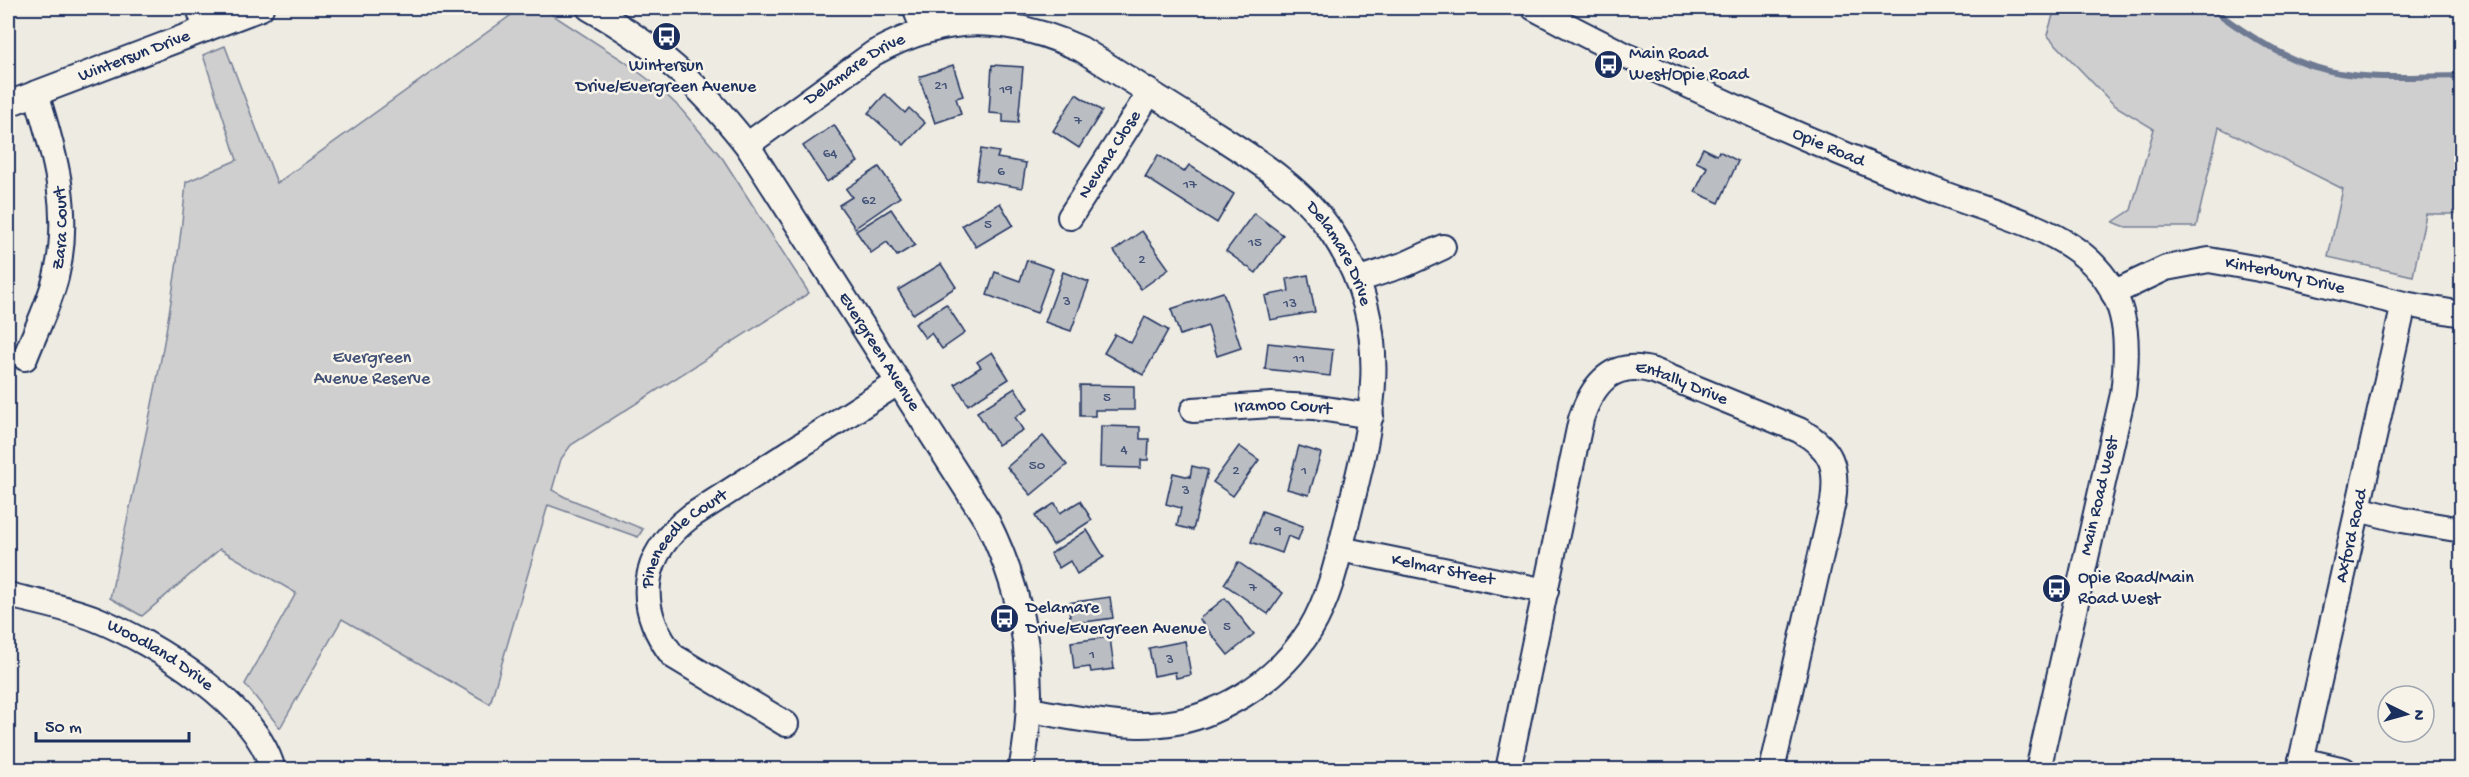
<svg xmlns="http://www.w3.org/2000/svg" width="2469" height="777" viewBox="0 0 2469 777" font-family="'Gochi Hand',sans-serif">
<rect width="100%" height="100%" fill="#eeebe2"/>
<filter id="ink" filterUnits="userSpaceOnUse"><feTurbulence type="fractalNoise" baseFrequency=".0167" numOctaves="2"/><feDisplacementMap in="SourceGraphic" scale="12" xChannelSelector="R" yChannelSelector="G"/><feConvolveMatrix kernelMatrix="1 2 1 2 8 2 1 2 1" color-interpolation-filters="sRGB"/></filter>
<g filter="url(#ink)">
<g fill="#cfcfcf" stroke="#757f96" stroke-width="1.5">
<path d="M521 8H542L624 61 657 86 680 108 723 159 809 293 571 445 561 459 552 490 565 497 643 529 638 537 548 505 490 704 342 619 280 728 245 684 296 593 220 549 142 616 110 598C140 460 174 323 186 182L237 160 203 55 225 46 277 183Z"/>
<polygon points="2049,8 2211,8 2261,42 2315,67 2362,76 2461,76 2461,214 2426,214 2413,276 2328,257 2343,189 2219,127 2196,227 2126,227 2113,222 2131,210 2154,129 2114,105 2047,35 2054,12"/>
</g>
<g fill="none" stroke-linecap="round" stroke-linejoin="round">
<path stroke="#6e7992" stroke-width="6" d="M2211 8C2239 29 2281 57 2315 67 2361 82 2414 76 2462 76"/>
</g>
<g fill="#babdc2" stroke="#1b2f5e" stroke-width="1.5">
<polygon points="953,65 963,96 956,98 961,114 935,123 919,77"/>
<polygon points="992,65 1023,67 1018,123 1003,122 1003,114 989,113"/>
<polygon points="885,94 905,113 909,108 925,123 904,145 868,113"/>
<polygon points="1076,94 1102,111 1079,148 1053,131"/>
<polygon points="834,125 858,162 827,182 803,146"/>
<polygon points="1703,148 1717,155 1719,151 1738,161 1719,203 1695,192 1707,167 1696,162"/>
<polygon points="981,149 999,152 997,158 1026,163 1022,188 976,180"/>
<polygon points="1158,155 1184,172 1189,165 1234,194 1217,223 1145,177"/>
<polygon points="879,167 900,197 855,228 839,205 852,197 846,189"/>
<polygon points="1000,203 1013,225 976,247 962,225"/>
<polygon points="891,209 915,245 897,256 887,242 871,253 856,231"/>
<polygon points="1254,213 1283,235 1256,273 1226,251"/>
<polygon points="1142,231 1169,269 1141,289 1114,251"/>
<polygon points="1027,260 1053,269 1037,313 987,295 995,272 1020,281"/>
<polygon points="941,264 956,287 913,314 898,290"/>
<polygon points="1063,272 1089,282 1071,331 1045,322"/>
<polygon points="1308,275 1315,312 1270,320 1265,296 1289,291 1287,279"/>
<polygon points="1223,292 1241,348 1217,356 1208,326 1180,335 1171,309"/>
<polygon points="946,304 965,333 942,349 931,333 925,338 915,324"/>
<polygon points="1145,317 1168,330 1143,375 1104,353 1115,334 1131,343"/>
<polygon points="1268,343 1333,350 1330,376 1265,369"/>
<polygon points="992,352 1009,379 968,405 955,384 981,367 977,362"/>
<polygon points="1080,385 1134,386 1134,410 1095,410 1095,416 1080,416"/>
<polygon points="1015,388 1028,409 1015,417 1023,430 998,445 977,412"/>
<polygon points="1101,426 1140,427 1140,439 1149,439 1148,460 1141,460 1141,468 1100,467"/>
<polygon points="1043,436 1067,465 1031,495 1007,467"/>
<polygon points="1239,446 1259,460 1233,496 1213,482"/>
<polygon points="1299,446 1321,453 1309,495 1287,489"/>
<polygon points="1192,466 1208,470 1193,530 1177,526 1181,508 1166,504 1173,473 1190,477"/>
<polygon points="1080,501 1092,520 1053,545 1035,516 1055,503 1060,513"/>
<polygon points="1262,511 1303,526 1298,540 1288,536 1282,553 1251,542"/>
<polygon points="1087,530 1104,557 1077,574 1070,561 1059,568 1050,554"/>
<polygon points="1238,562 1283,593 1268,614 1224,584"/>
<polygon points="1110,597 1113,618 1071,624 1068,603"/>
<polygon points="1225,598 1254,634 1228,655 1199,619"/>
<polygon points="1110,637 1114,669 1091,672 1090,667 1074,669 1071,642"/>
<polygon points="1185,641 1191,675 1176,678 1175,672 1154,676 1149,648"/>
</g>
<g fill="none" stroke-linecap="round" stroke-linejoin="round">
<defs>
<g id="street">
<polyline points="199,8 206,29"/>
<path id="s1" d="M589 8C658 47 698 83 747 145L987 521C1026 599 1039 684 1021 770"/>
<polyline points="915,8 924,30"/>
<path id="s2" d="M1534 8C1631 60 1732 107 1834 150 1870 165 1907 180 1944 194 1994 213 2066 229 2101 273 2130 309 2128 350 2123 394L2038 770"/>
<path id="s3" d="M8 104 261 8"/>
<path id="s4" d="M747 145 874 53C947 13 1006 15 1081 49 1121 74 1161 99 1200 124 1248 155 1301 185 1333 234 1396 329 1373 419 1347 521 1338 558 1330 597 1310 630 1286 668 1251 695 1210 712 1152 737 1089 720 1030 710"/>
<path id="s5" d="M1070 217 1150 92"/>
<polyline points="1357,280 1406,264 1443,247"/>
<path id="s6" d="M2113 293 2166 268 2209 260 2276 272 2404 304 2462 314"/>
<path id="s7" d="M25 358C35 332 49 305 56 277 72 213 55 154 36 93"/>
<path id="s8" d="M1193 410 1272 405 1313 407 1371 416"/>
<polyline points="2358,509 2402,520 2462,530"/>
<path id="s9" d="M1340 549 1546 591"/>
<path id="s10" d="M8 595C37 602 68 608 96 619 155 643 256 705 273 770"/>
<path id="s11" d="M786 724 673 656C634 606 640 555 691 516L899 382"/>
<polyline points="2301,760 2344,770"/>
<path id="s12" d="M1508 770 1581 419C1593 383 1613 359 1654 371L1799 430C1832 448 1838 466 1833 502L1772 770"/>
<path id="s13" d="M2299 770 2404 304"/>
</g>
</defs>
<use href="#street" stroke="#1b2f5e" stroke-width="28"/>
<use href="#street" stroke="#f7f3e8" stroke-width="24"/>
</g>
</g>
<defs>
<symbol id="bus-disc" viewBox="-11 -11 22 22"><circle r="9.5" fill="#1b2f5e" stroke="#f7f3e8"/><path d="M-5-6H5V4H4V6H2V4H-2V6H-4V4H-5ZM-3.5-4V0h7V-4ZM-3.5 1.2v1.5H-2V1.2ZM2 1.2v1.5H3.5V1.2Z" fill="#fff"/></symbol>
</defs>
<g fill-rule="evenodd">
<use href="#bus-disc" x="650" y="20" width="33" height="33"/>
<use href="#bus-disc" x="1592" y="48" width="33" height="33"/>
<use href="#bus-disc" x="2040" y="572" width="33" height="33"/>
<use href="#bus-disc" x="988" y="602" width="33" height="33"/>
</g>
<g text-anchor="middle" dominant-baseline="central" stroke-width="5" stroke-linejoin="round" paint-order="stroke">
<g font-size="15" fill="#435277">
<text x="941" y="86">21</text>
<text x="1006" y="90">19</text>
<text x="1078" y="121">7</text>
<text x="830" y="154">64</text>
<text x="1001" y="172">6</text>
<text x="1190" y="185">17</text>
<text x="869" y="201">62</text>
<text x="988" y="225">5</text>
<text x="1255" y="243">15</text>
<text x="1142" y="260">2</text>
<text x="1067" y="302">3</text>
<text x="1290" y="304">13</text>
<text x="1299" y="359">11</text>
<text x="1107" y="398">5</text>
<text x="1124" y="450">4</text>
<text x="1037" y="466">50</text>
<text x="1236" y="471">2</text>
<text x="1304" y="471">1</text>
<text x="1186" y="491">3</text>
<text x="1278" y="531">9</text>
<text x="1253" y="588">7</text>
<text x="1227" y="627">5</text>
<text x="1092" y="655">1</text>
<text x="1170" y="660">3</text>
</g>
<g font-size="18" fill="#1b2f5e" stroke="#f7f3e8" text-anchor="start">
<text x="1629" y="54">Main Road<tspan x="1629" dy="21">West/Opie Road</tspan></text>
<text x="666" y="66" text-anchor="middle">Wintersun<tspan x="666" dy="21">Drive/Evergreen Avenue</tspan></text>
<text x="2078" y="578">Opie Road/Main<tspan x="2078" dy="21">Road West</tspan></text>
<text x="1026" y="608">Delamare<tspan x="1026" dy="21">Drive/Evergreen Avenue</tspan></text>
</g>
<g font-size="18" fill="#1b2f5e" stroke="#f7f3e8">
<text stroke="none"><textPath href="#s3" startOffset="135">Wintersun Drive</textPath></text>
<text stroke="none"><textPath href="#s4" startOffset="132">Delamare Drive</textPath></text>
<text stroke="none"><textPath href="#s2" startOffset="326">Opie Road</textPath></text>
<text stroke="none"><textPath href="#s5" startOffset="74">Nevana Close</textPath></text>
<text stroke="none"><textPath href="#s7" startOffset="136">Zara Court</textPath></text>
<text stroke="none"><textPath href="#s4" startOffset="708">Delamare Drive</textPath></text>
<text stroke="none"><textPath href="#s6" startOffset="180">Kinterbury Drive</textPath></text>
<text stroke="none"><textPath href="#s1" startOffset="456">Evergreen Avenue</textPath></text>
<text stroke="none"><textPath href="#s12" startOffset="488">Entally Drive</textPath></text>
<text stroke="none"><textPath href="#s8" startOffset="90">Iramoo Court</textPath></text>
<text transform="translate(2100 496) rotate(-77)">Main Road West</text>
<text stroke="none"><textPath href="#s13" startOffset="240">Axford Road</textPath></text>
<text stroke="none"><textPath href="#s11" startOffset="270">Pineneedle Court</textPath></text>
<text stroke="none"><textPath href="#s9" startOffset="105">Kelmar Street</textPath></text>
<text stroke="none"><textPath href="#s10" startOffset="165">Woodland Drive</textPath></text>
</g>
<g font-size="18" fill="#3f4f75" stroke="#f7f3e8">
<text x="372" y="358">Evergreen<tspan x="372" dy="21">Avenue Reserve</tspan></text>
</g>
</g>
<rect width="2469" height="777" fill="none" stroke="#f7f3e8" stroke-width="30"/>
<rect x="15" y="15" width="2439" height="747" fill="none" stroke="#1b2f5e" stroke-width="2" filter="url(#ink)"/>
<g transform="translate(2406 714) rotate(95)"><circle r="28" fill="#f7f3e8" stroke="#9fa5b1" stroke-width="1.5"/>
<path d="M0-4.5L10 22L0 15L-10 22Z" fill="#1b2f5e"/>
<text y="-9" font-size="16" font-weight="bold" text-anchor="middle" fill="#1b2f5e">N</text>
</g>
<path d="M36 732v9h153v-9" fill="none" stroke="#1b2f5e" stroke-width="3"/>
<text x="45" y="732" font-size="18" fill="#1b2f5e" stroke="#f7f3e8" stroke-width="4.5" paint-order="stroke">50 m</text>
</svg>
